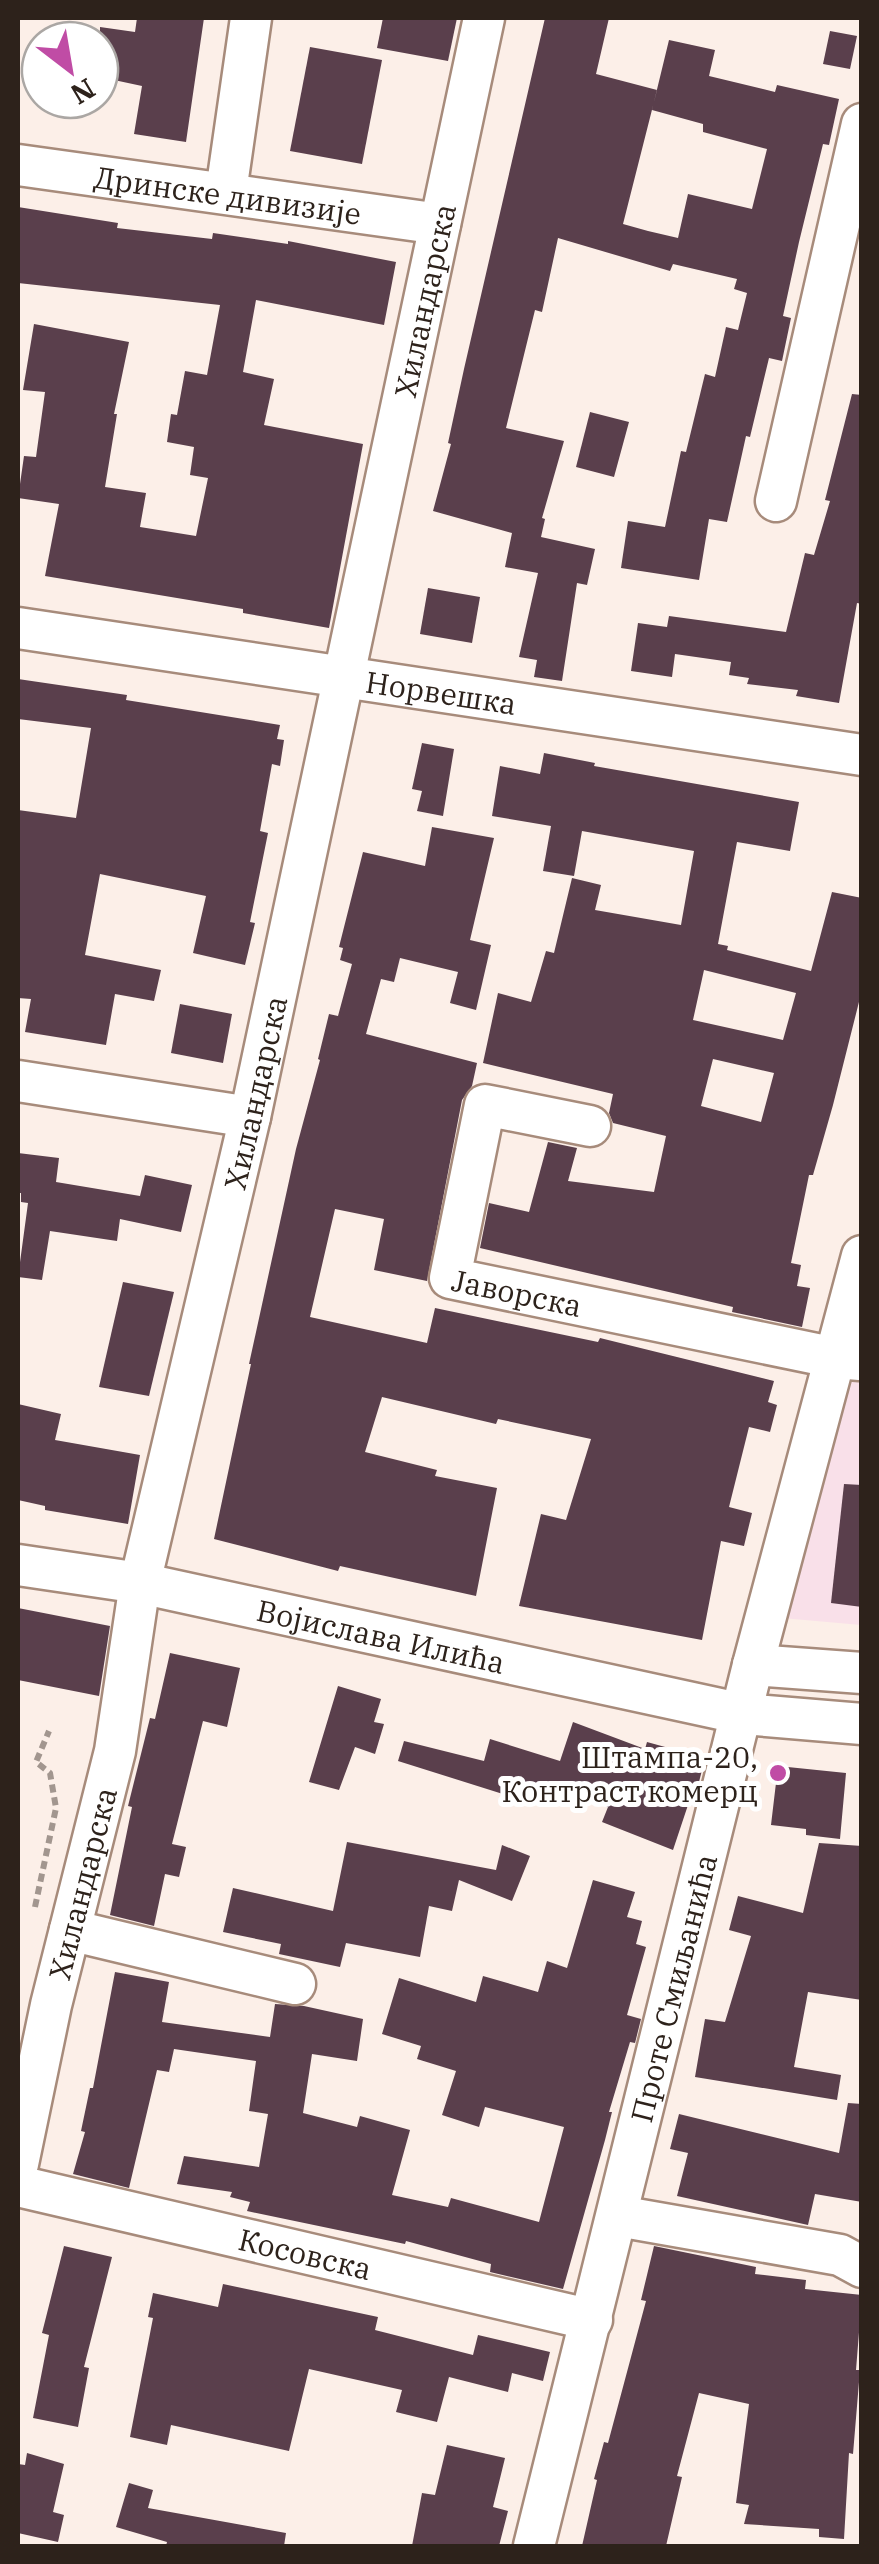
<svg xmlns="http://www.w3.org/2000/svg" width="879" height="2564" viewBox="0 0 879 2564" font-family="'IBM Plex Serif',serif">
<rect width="100%" height="100%" fill="#fcefe8"/>
<polygon fill="#f9e0e9" points="861,1332 861,1625 782,1618"/>
<g fill="#5a3f4c" fill-rule="evenodd">
<polygon points="137,18 204,18 186,142 134,134 142,86 100,77 100,27 135,32"/>
<polygon points="383,18 457,18 448,61 377,48"/>
<polygon points="545,18 609,18 596,74 657,90 623,224 648,231 678,238 688,194 752,209 767,149 703,132 703,124 652,110 669,40 715,50 709,76 775,92 777,85 839,99 829,145 823,144 799,242 783,316 791,318 782,361 769,358 750,437 746,436 727,522 709,519 699,580 621,568 628,521 665,527 681,451 686,452 705,374 715,377 726,327 738,330 747,293 734,289 737,279 673,264 670,271 558,238 542,312 535,310 506,428 564,441 542,518 545,519 541,537 595,549 587,585 577,583 562,681 534,677 537,660 519,657 538,573 505,567 512,533 433,511 451,444 448,443 464,369"/>
<polygon points="830,31 857,36 850,69 823,64"/>
<polygon points="310,47 382,60 362,164 290,151"/>
<polygon points="18,207 118,223 117,228 212,239 213,233 288,244 288,241 396,262 384,325 256,300 243,372 274,379 264,425 363,444 329,628 243,613 243,609 45,576 59,504 18,498 24,456 36,457 45,392 23,390 34,324 129,342 114,414 117,414 105,487 146,493 140,527 196,536 208,478 190,475 194,447 167,442 171,414 177,415 185,371 207,375 220,305 18,283"/>
<polygon points="852,394 862,395 862,604 857,603 839,703 796,696 798,690 747,684 749,678 729,675 731,662 675,654 672,677 631,671 638,623 667,627 669,616 786,632 805,553 814,555 830,501 825,500"/>
<polygon points="590,412 629,422 614,477 576,467"/>
<polygon points="428,588 480,597 472,643 420,634"/>
<polygon points="18,679 127,695 126,700 280,725 277,739 284,740 280,766 272,764 260,831 268,833 250,922 255,923 245,965 193,953 206,896 100,874 85,955 161,970 154,1001 115,994 106,1045 25,1032 31,999 18,998 18,810 76,818 91,728 18,719"/>
<polygon points="422,743 454,749 443,816 417,811 422,791 412,789"/>
<path d="M544 753 595 763 594 766 799 802 790 851 737 842 718 944 728 946 727 950 811 971 832 892 862 898V990L833 1105 813 1175H809L791 1263 801 1265 797 1286 810 1288 802 1327 732 1312 733 1307 480 1248 489 1203 529 1212 548 1142 577 1148 568 1181 654 1192 666 1136 613 1123 609 1113 613 1094 483 1063 498 993 531 1002 546 951 554 953 572 878 601 885 595 910 681 925 694 851 582 831 574 876 543 871 551 826 492 816 500 766 540 774ZM704 970 796 993 783 1040 693 1020ZM713 1059 774 1073 761 1122 701 1106Z"/>
<polygon points="432,827 494,838 470,940 491,945 476,1010 450,1003 458,972 400,958 394,982 381,979 366,1034 477,1063 472,1086 462,1100 427,1281 374,1270 384,1219 335,1209 310,1317 427,1343 435,1308 598,1342 600,1338 774,1381 768,1402 777,1405 770,1432 749,1427 729,1507 752,1513 744,1546 721,1541 702,1640 519,1606 541,1514 566,1520 591,1439 498,1419 496,1424 382,1397 365,1452 437,1470 435,1476 497,1488 476,1596 340,1566 338,1571 214,1539 251,1364 249,1364 296,1149 320,1060 318,1059 329,1014 338,1016 352,964 340,960 343,948 339,947 363,852 425,866"/>
<polygon points="180,1004 232,1014 223,1063 171,1053"/>
<polygon points="18,1153 59,1158 56,1182 140,1196 145,1175 192,1185 181,1232 120,1219 117,1241 50,1231 42,1280 18,1277 28,1203 21,1202 21,1193 18,1193"/>
<polygon points="123,1282 174,1292 149,1396 99,1387"/>
<polygon points="18,1404 61,1414 55,1440 140,1455 128,1524 45,1510 45,1506 18,1500"/>
<polygon points="844,1484 862,1485 862,1607 831,1603"/>
<polygon points="18,1608 110,1626 99,1696 18,1680"/>
<polygon points="170,1653 240,1668 227,1727 203,1721 172,1844 186,1847 179,1877 165,1874 154,1926 110,1915 132,1807 128,1806 150,1718 155,1719"/>
<polygon points="338,1686 381,1699 374,1722 384,1724 375,1754 355,1747 339,1790 309,1782"/>
<polygon points="573,1722 645,1749 647,1742 705,1758 693,1806 688,1805 673,1850 602,1822 608,1807 548,1784 541,1806 398,1761 404,1741 484,1761 490,1739 560,1761"/>
<polygon points="778,1766 846,1773 840,1839 806,1835 806,1829 771,1825"/>
<polygon points="347,1842 496,1870 502,1845 530,1856 512,1901 459,1880 452,1911 429,1906 420,1957 346,1943 340,1967 279,1954 281,1944 223,1932 233,1888 333,1911"/>
<polygon points="819,1843 862,1846 862,2000 808,1992 794,2067 841,2075 837,2100 695,2077 705,2019 725,2022 751,1936 729,1930 738,1896 803,1913"/>
<polygon points="593,1880 635,1892 627,1917 642,1921 636,1944 646,1947 627,2015 641,2019 635,2043 630,2042 609,2112 612,2112 605,2140 563,2289 490,2272 491,2264 406,2241 405,2244 247,2211 250,2202 230,2197 232,2192 177,2184 184,2156 259,2167 268,2114 249,2111 256,2061 174,2049 169,2072 157,2070 129,2188 73,2174 85,2132 81,2131 90,2088 93,2088 115,1972 169,1982 162,2022 270,2037 275,2004 304,2006 363,2019 357,2061 312,2054 303,2113 357,2127 360,2116 410,2130 392,2195 448,2207 451,2198 539,2222 564,2127 485,2107 479,2127 442,2115 456,2071 417,2059 421,2046 382,2034 399,1978 476,2002 483,1976 538,1992 547,1961 567,1968"/>
<polygon points="848,2103 862,2104 862,2202 815,2194 808,2225 677,2196 688,2153 670,2149 679,2114 839,2153"/>
<polygon points="64,2246 112,2257 84,2367 89,2368 78,2427 33,2418 49,2335 42,2333"/>
<polygon points="654,2246 756,2267 755,2274 806,2280 805,2289 862,2295 856,2370 860,2370 853,2454 849,2453 844,2539 819,2537 819,2529 744,2524 749,2505 736,2503 749,2404 699,2393 677,2476 682,2477 666,2546 582,2546 597,2480 594,2479 604,2442 608,2443 646,2301 641,2300"/>
<polygon points="223,2284 378,2317 375,2330 473,2355 478,2335 550,2352 543,2381 512,2373 508,2392 449,2377 437,2422 396,2412 402,2390 309,2369 289,2451 171,2425 167,2445 130,2437 153,2318 148,2317 153,2293 218,2307"/>
<polygon points="447,2445 505,2458 493,2507 508,2511 499,2546 412,2546 422,2493 435,2495"/>
<polygon points="27,2453 64,2464 53,2512 64,2515 58,2542 18,2533 18,2464 25,2465"/>
<polygon points="129,2483 153,2490 148,2508 286,2533 284,2546 166,2546 167,2542 116,2527"/>
</g>
<g fill="none" stroke-linecap="round" stroke-linejoin="round">
<defs>
<g id="minor">
<path id="s1" d="M18 165 440 224"/>
<polyline points="226,192 251,18"/>
<polyline points="776,501 862,124"/>
<path id="s2" d="M18 628 862 755"/>
<polyline points="18,1081 250,1117"/>
<path id="s3" d="M590 1126 485 1105 450 1278 836 1358 860 1360"/>
<path id="s4" d="M18 1565 140 1583 743 1714 862 1724"/>
<polyline points="753,1665 862,1673"/>
<polyline points="70,1930 295,1984"/>
<path id="s5" d="M18 2164 51 2005 115 1751 140 1583 250 1117 484 18"/>
<path id="s6" d="M18 2186 592 2320"/>
<polyline points="618,2216 840,2255 862,2267"/>
<path id="s7" d="M534 2546 753 1665 862 1256"/>
</g>
</defs>
<use href="#minor" stroke="#a78b7b" stroke-width="45"/>
<polyline stroke="#a2968f" stroke-width="6" stroke-dasharray="8 5" stroke-linecap="butt" points="35,1907 56,1808 50,1773 36,1762 49,1731"/>
<use href="#minor" stroke="#fff" stroke-width="40"/>
</g>
<circle fill="#c04ca5" stroke="#fff" stroke-width="4" cx="778" cy="1773" r="10"/>
<g text-anchor="middle" dominant-baseline="central" stroke-width="10" stroke-linejoin="round" paint-order="stroke">
<g font-size="30" fill="#2d221b" stroke="#fff">
<text stroke="none"><textPath href="#s1" startOffset="212">Дринске дивизије</textPath></text>
<text stroke="none"><textPath href="#s5" startOffset="1908">Хиландарска</textPath></text>
<text stroke="none"><textPath href="#s2" startOffset="428">Норвешка</textPath></text>
<text stroke="none"><textPath href="#s5" startOffset="1098">Хиландарска</textPath></text>
<text stroke="none"><textPath href="#s3" startOffset="352">Јаворска</textPath></text>
<text stroke="none"><textPath href="#s4" startOffset="370">Војислава Илића</textPath></text>
<text stroke="none"><textPath href="#s5" startOffset="288">Хиландарска</textPath></text>
<text stroke="none"><textPath href="#s7" startOffset="575">Проте Смиљанића</textPath></text>
<text stroke="none"><textPath href="#s6" startOffset="295">Косовска</textPath></text>
</g>
<g font-size="30" fill="#2d221b" stroke="#fff" text-anchor="end">
<text x="758" y="1756">Штампа-20,<tspan x="758" dy="34">Контраст комерц</tspan></text>
</g>
</g>
<rect width="879" height="2564" fill="none" stroke="#2d221b" stroke-width="40"/>
<g transform="translate(70 70) rotate(149)"><circle r="48" fill="#ffffff" stroke="#aba7a4" stroke-width="2.5"/>
<path d="M0-8L18 38L0 25L-18 38Z" fill="#c04ca5"/>
<text y="-15" font-size="28" font-weight="bold" text-anchor="middle" fill="#2d221b">N</text>
</g>
</svg>
